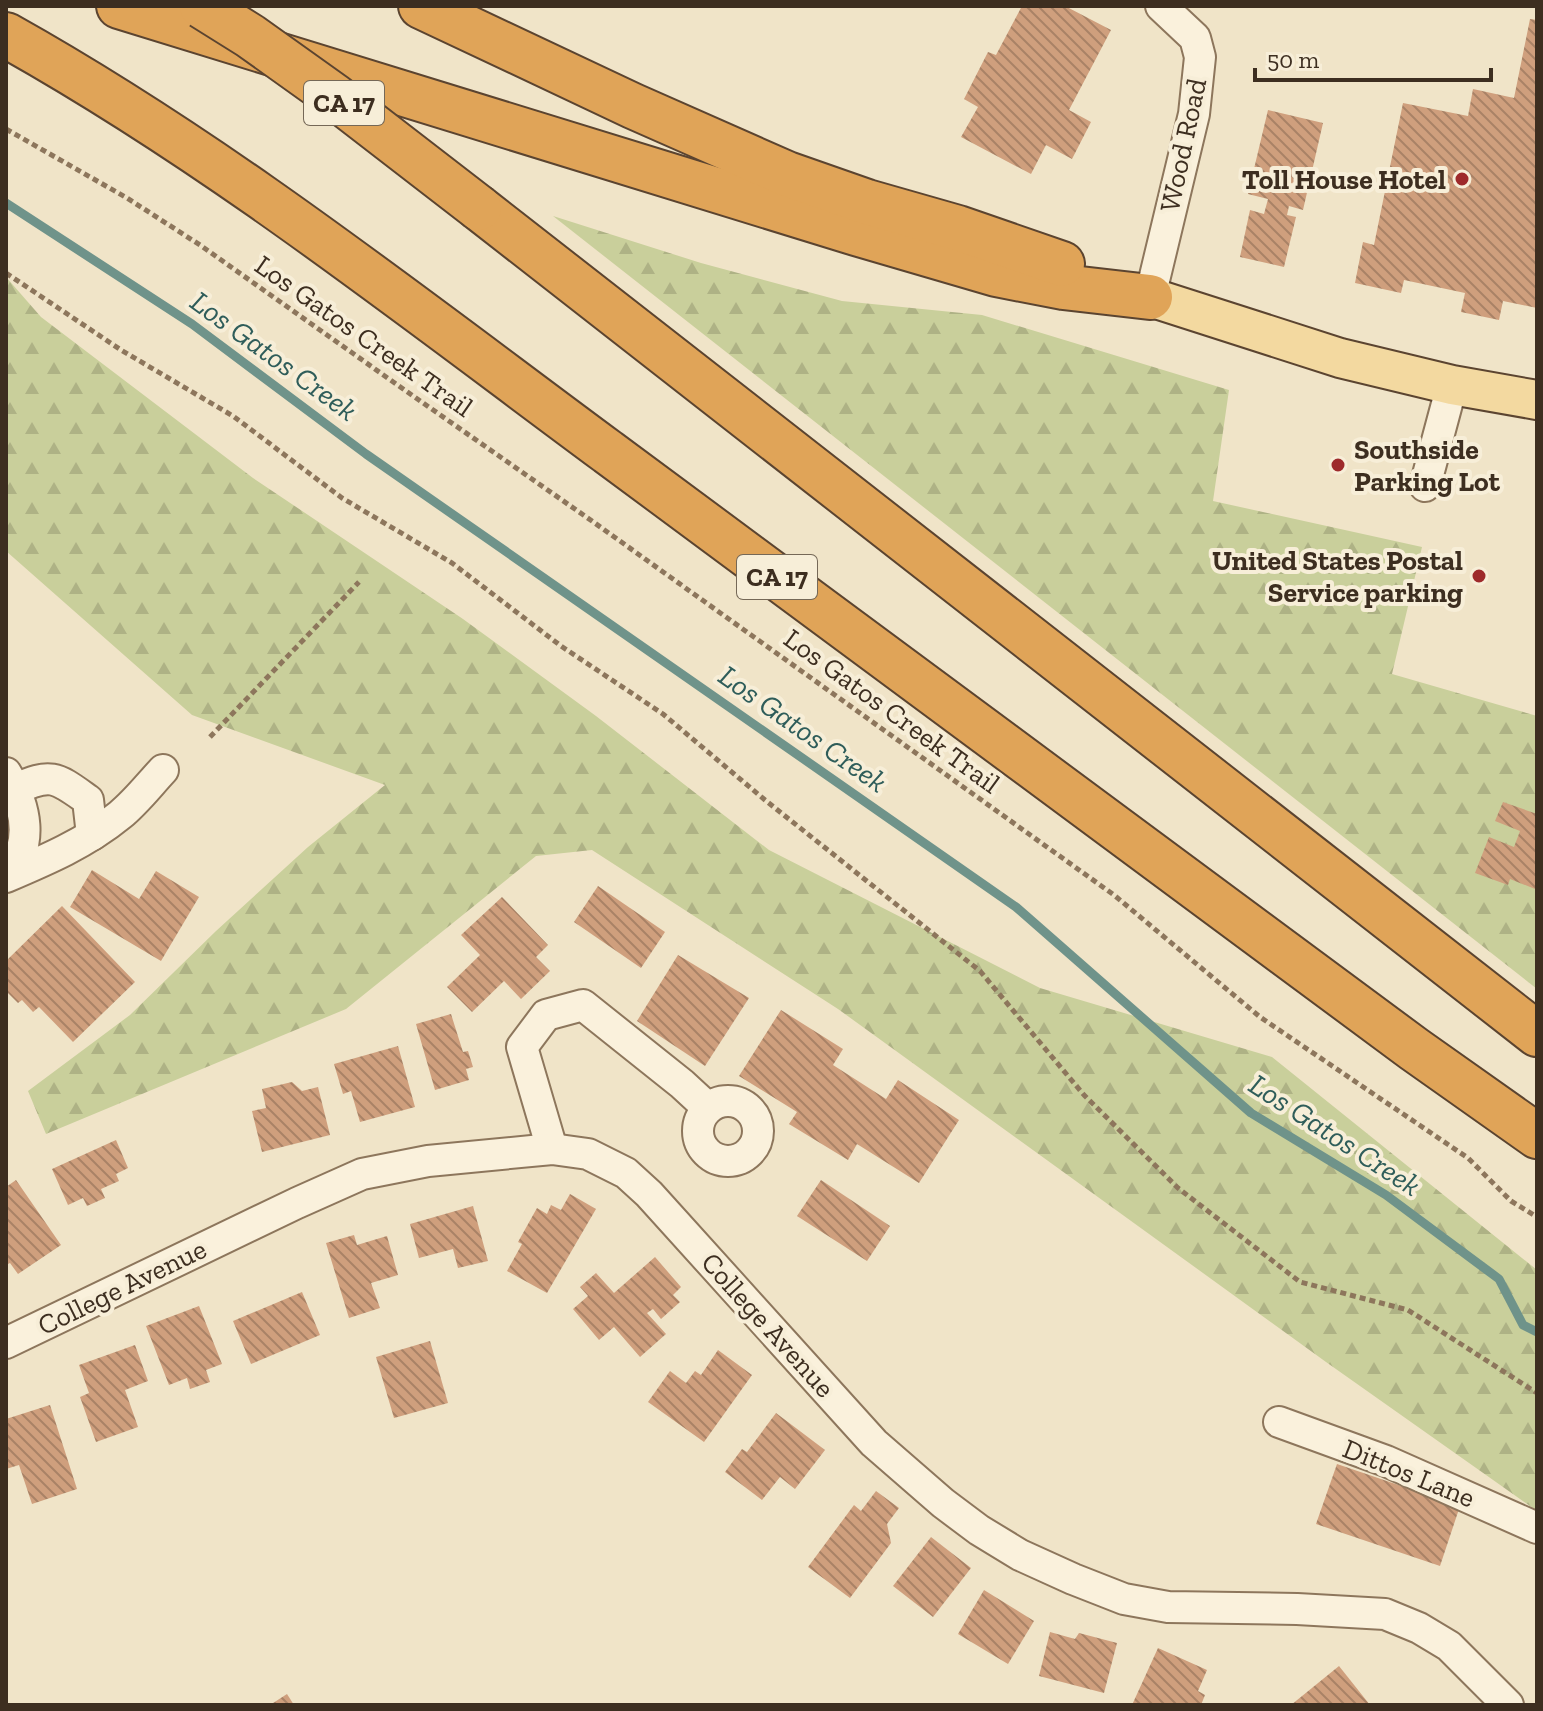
<svg xmlns="http://www.w3.org/2000/svg" width="1543" height="1711" viewBox="0 0 1543 1711" font-family="'Zilla Slab',serif">
<defs>
<pattern id="forest-firs" width="22" height="20" patternUnits="userSpaceOnUse" patternTransform="scale(2)"><rect width="22" height="20" fill="#c9cf9b"/><path d="M5 1l3.5 6h-7zM16 11l3.5 6h-7z" fill="#aeb285"/></pattern>
<pattern id="building-back-hatch" width="6" height="6" patternUnits="userSpaceOnUse" patternTransform="scale(2)"><rect width="6" height="6" fill="#cf9f7d"/><path d="M-1 5l2 2M0 0l6 6M5-1l2 2" fill="none" stroke="#a98266"/></pattern>
</defs>
<rect width="100%" height="100%" fill="#f0e4c8"/>
<g fill="url(#forest-firs)">
<polygon points="553,216 701,263 842,301 982,315 1229,390 1213,501 1422,547 1392,674 1537,716 1537,989"/>
<polygon points="6,277 41,317 253,478 463,619 596,716 769,850 1040,988 1272,1057 1537,1270 1537,1511 1326,1362 838,1009 592,850 536,856 346,1009 46,1134 28,1091 130,1015 216,931 308,847 385,785 192,715 6,551"/>
</g>
<g fill="none" stroke-linecap="round" stroke-linejoin="round">
<polyline stroke="#6f938a" stroke-width="9" points="6,203 192,324 366,454 1016,907 1251,1113 1386,1195 1499,1279 1523,1325 1537,1332"/>
</g>
<g fill="url(#building-back-hatch)">
<polygon points="1022,6 1065,6 1111,30 1069,110 1091,122 1072,159 1046,145 1031,174 961,137 978,107 964,99 988,52 996,55"/>
<polygon points="1530,19 1537,20 1537,308 1503,301 1499,320 1461,312 1465,293 1404,280 1401,293 1355,283 1363,242 1374,245 1403,103 1468,116 1473,89 1514,98"/>
<polygon points="1268,110 1323,123 1303,210 1289,206 1287,215 1296,217 1284,267 1240,257 1250,210 1264,214 1268,199 1248,194"/>
<polygon points="1503,802 1537,814 1537,882 1535,889 1510,879 1508,885 1475,873 1489,837 1514,847 1520,831 1495,821"/>
<polygon points="92,870 139,899 156,871 199,897 161,961 70,907"/>
<polygon points="598,886 665,932 641,968 574,922"/>
<polygon points="502,897 548,945 536,957 550,971 521,999 504,981 472,1012 447,987 480,955 461,935"/>
<polygon points="62,906 135,982 73,1042 39,1007 33,1012 22,1000 18,1003 6,991 6,961"/>
<polygon points="678,955 749,998 705,1066 637,1021"/>
<polygon points="781,1010 843,1049 833,1065 886,1099 898,1080 959,1120 919,1183 857,1144 848,1160 789,1124 797,1112 739,1076"/>
<polygon points="451,1014 463,1052 468,1051 473,1067 466,1069 469,1080 435,1090 416,1024"/>
<polygon points="398,1046 415,1107 360,1122 351,1091 343,1094 334,1064"/>
<polygon points="292,1082 302,1091 318,1087 330,1135 262,1152 252,1111 266,1108 262,1089"/>
<polygon points="116,1140 128,1168 116,1174 119,1181 101,1189 105,1198 87,1206 83,1198 68,1205 52,1169"/>
<polygon points="16,1180 61,1245 18,1274 10,1263 6,1265 6,1187"/>
<polygon points="821,1180 890,1226 867,1261 797,1216"/>
<polygon points="570,1194 596,1209 547,1293 507,1271 522,1244 518,1242 537,1208 547,1214 551,1205 561,1210"/>
<polygon points="473,1206 488,1261 458,1268 453,1249 419,1258 410,1224"/>
<polygon points="354,1235 357,1245 387,1236 398,1275 371,1283 380,1308 349,1318 326,1243"/>
<polygon points="655,1257 681,1287 673,1295 680,1302 661,1319 653,1309 647,1313 666,1334 640,1357 614,1327 599,1340 573,1309 588,1296 580,1287 596,1273 614,1293"/>
<polygon points="302,1292 320,1335 251,1364 233,1321"/>
<polygon points="199,1306 222,1364 206,1370 210,1382 190,1389 187,1378 169,1385 146,1326"/>
<polygon points="430,1341 448,1403 394,1418 376,1357"/>
<polygon points="135,1345 148,1381 125,1390 138,1427 96,1442 80,1397 89,1393 79,1365"/>
<polygon points="718,1350 752,1375 704,1442 648,1402 670,1371 686,1383 695,1371 701,1375"/>
<polygon points="50,1405 77,1489 32,1504 19,1465 6,1469 6,1419"/>
<polygon points="776,1413 825,1450 795,1489 780,1477 762,1500 725,1472 742,1449 747,1452"/>
<polygon points="1337,1464 1460,1506 1440,1566 1316,1524"/>
<polygon points="876,1491 899,1508 887,1524 891,1543 850,1598 808,1567 854,1505 861,1511"/>
<polygon points="931,1537 971,1568 933,1617 893,1586"/>
<polygon points="984,1590 1034,1621 1008,1664 958,1634"/>
<polygon points="1050,1632 1075,1639 1079,1633 1117,1643 1104,1693 1039,1676"/>
<polygon points="1158,1648 1207,1670 1198,1691 1205,1695 1201,1705 1132,1705"/>
<polygon points="1339,1666 1370,1705 1291,1705"/>
<polygon points="287,1694 294,1705 270,1705"/>
</g>
<g fill="none" stroke-linecap="round" stroke-linejoin="round">
<defs>
<g id="minor">
<polyline points="1150,297 1194,114 1200,57 1195,38 1161,6"/>
<polyline points="1425,486 1452,385"/>
<path d="M6 773C26 806 35 845 6 876"/>
<path d="M16 789C52 772 57 778 88 800L92 835"/>
<path d="M6 877C46 860 86 843 120 815 136 802 149 785 163 770"/>
<circle cx="728" cy="1131" r="30"/>
<polyline points="552,1149 522,1047 546,1015 583,1005 682,1084 708,1108"/>
<polyline points="6,1343 297,1203 362,1174 428,1161 552,1149 588,1154 626,1173 649,1194 874,1443 943,1503 979,1530 1020,1555 1073,1579 1124,1599 1168,1607 1297,1609 1385,1614 1419,1628 1449,1646 1508,1705"/>
<polyline points="1279,1422 1386,1461 1537,1528"/>
</g>
<polyline id="major" points="1150,297 1340,358 1452,385 1537,400"/>
<g id="highway">
<polyline points="119,6 856,233 996,274 1063,287 1150,297"/>
<polyline points="421,6 633,106 787,174 867,202 958,228 1062,264"/>
<path d="M6 35C219 154 412 307 608 452 877 651 1146 850 1414 1049L1537 1136"/>
<polyline points="479,208 1537,1034"/>
</g>
</defs>
<use href="#minor" stroke="#8d765c" stroke-width="34"/>
<use href="#major" stroke="#5b4430" stroke-width="42"/>
<use href="#highway" stroke="#5b4430" stroke-width="48"/>
<g stroke="#8d765c" stroke-width="5" stroke-dasharray="6 4" stroke-linecap="butt">
<polyline points="6,129 127,198 200,245 406,391 592,521 1114,895 1260,1017 1468,1158 1511,1201 1537,1217"/>
<polyline points="6,273 121,350 233,416 342,498 452,563 561,646 663,714 765,800 980,971 1084,1095 1178,1188 1300,1282 1408,1310 1537,1393"/>
<polyline points="210,737 359,582"/>
</g>
<use href="#minor" stroke="#faf1dc" stroke-width="30"/>
<use href="#major" stroke="#f3d9a0" stroke-width="38"/>
<use href="#highway" stroke="#e0a458" stroke-width="44"/>
<defs>
<polyline id="highway-bridge" points="202,6 250,36 334,96 479,208"/>
</defs>
<use href="#highway-bridge" stroke="#5b4430" stroke-width="48" stroke-linecap="butt"/>
<use href="#highway-bridge" stroke="#e0a458" stroke-width="44"/>
</g>
<g fill="#9e2a2b" stroke="#f7eed8" stroke-width="3">
<circle cx="1462" cy="179" r="8"/>
<circle cx="1338" cy="465" r="8"/>
<circle cx="1479" cy="576" r="8"/>
</g>
<g text-anchor="middle" dominant-baseline="central" stroke-width="8" stroke-linejoin="round" paint-order="stroke">
<g fill="#f7eed8" stroke="#756857" stroke-width="2">
<rect x="304" y="81" width="80" height="44" rx="6"/>
<rect x="737" y="555" width="80" height="44" rx="6"/>
</g>
<g font-size="26" font-weight="bold" fill="#3d2e20">
<text x="344" y="103">CA 17</text>
<text x="777" y="577">CA 17</text>
</g>
<g font-size="28" fill="#3d2e20" stroke="#f7eed8">
<text transform="translate(1183 145) rotate(-78)">Wood Road</text>
<text transform="translate(364 336) rotate(35)">Los Gatos Creek Trail</text>
<text transform="translate(892 711) rotate(36)">Los Gatos Creek Trail</text>
<text transform="translate(122 1287) rotate(-26)">College Avenue</text>
<text transform="translate(768 1325) rotate(48)">College Avenue</text>
<text transform="translate(1409 1473) rotate(22)">Dittos Lane</text>
</g>
<g font-size="28" font-weight="bold" fill="#3d2e20" stroke="#f7eed8" text-anchor="end">
<text x="1446" y="179">Toll House Hotel</text>
<text x="1354" y="449" text-anchor="start">Southside<tspan x="1354" dy="32">Parking Lot</tspan></text>
<text x="1463" y="560">United States Postal<tspan x="1463" dy="32">Service parking</tspan></text>
</g>
<g font-size="30" font-style="italic" fill="#2f5d5a" stroke="#f7eed8">
<text transform="translate(274 356) rotate(36)">Los Gatos Creek</text>
<text transform="translate(803 729) rotate(35)">Los Gatos Creek</text>
<text transform="translate(1335 1135) rotate(33)">Los Gatos Creek</text>
</g>
</g>
<rect width="1543" height="1711" fill="none" stroke="#3d2e20" stroke-width="16"/>
<path d="M1255 68v12h236v-12" fill="none" stroke="#3d2e20" stroke-width="4"/>
<text x="1267" y="68" font-size="24" fill="#3d2e20" stroke="#f7eed8" stroke-width="6" paint-order="stroke">50 m</text>
</svg>
